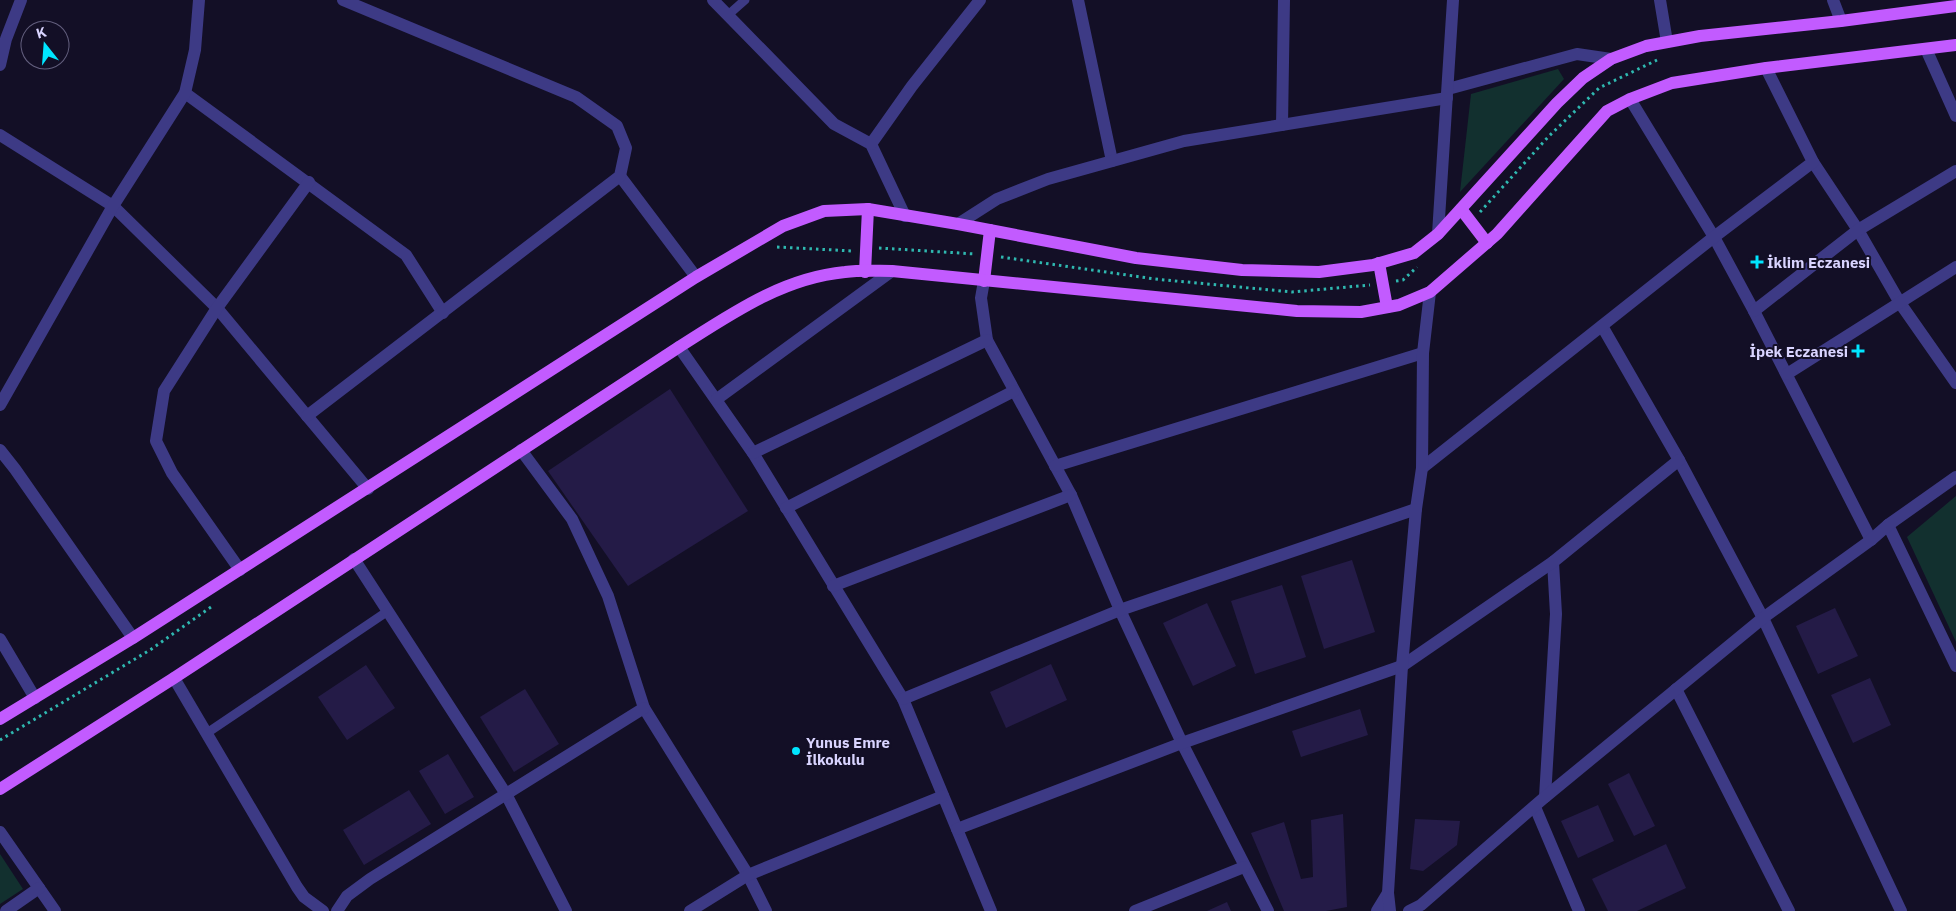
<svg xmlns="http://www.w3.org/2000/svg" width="1956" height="911" viewBox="0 0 1956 911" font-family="'IBM Plex Sans',sans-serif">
<rect width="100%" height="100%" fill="#130f26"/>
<g fill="#12302f">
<polygon points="1558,69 1564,79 1460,192 1471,94"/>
<polygon points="1956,496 1956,642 1907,537"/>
<polygon points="0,854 23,889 0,904"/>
</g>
<g fill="#241b47">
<polygon points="670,389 748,511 628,586 548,471"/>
<polygon points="1352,560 1375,632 1324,649 1301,576"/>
<polygon points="1282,585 1306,657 1255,674 1231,601"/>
<polygon points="1207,603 1236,666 1193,686 1163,623"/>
<polygon points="1835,608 1858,656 1818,674 1796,626"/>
<polygon points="1051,664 1067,700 1006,728 990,692"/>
<polygon points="366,665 395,708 347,740 318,697"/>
<polygon points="1870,678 1891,725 1853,743 1831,695"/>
<polygon points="525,689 559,744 514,772 480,717"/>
<polygon points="1360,709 1368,735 1301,757 1292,731"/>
<polygon points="448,754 474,797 445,814 419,771"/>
<polygon points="1629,773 1655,826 1634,836 1608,784"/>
<polygon points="409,790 431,824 364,865 343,830"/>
<polygon points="1598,805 1614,841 1578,858 1561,821"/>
<polygon points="1343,814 1347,907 1326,911 1284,911 1251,833 1284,822 1301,879 1313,877 1311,820"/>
<polygon points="1415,819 1460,821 1457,845 1423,871 1410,869"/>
<polygon points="1666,844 1686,888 1637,911 1608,911 1592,879"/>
<polygon points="1227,902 1231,911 1207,911"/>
</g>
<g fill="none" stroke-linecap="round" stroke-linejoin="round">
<g stroke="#2fb8b0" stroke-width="3" stroke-dasharray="2.5 4" stroke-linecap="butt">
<polyline points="1480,212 1549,136 1599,88 1657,60"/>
<polyline points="777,247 853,251"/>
<polyline points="879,248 975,254"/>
<polyline points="1001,257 1155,279 1292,292 1370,285"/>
<polyline points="1396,281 1403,280 1417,267"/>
<polyline points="0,740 150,650 211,607"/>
</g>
<g stroke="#3d3a85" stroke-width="9">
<polyline points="728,15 745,0"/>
<polyline points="207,733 388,611"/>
</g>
<g stroke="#3d3a85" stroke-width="12">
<polyline points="713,0 834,124 871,144 905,216"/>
<polyline points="1078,0 1112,161"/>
<polyline points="1660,0 1667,42"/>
<polyline points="1833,0 1841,21"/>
<polyline points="1926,49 1956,116"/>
<polyline points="0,65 6,39 21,0"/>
<polyline points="1448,89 1577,54 1611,59"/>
<polyline points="185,93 406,255 443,313"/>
<polyline points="1630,99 1714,237 1754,311 1871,540"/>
<polyline points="1282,125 1284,0"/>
<polyline points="0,135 113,206 217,308 368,489"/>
<polyline points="871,144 912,86 980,0"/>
<polyline points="1813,162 1858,230 1900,303 1956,383"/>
<polyline points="620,176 696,277"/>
<polyline points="958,224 997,199 1048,179 1184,141 1447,98"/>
<polyline points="1438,234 1453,0"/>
<polyline points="984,281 981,298 987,340 1071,495 1120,610 1182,743 1268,911"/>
<polyline points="1754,311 1858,230 1956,171"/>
<polyline points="1602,326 1679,460 1763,618 1901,911"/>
<polyline points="679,347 753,453 903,699 991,911"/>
<polyline points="1787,374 1956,267"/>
<polyline points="717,399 892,271"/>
<polyline points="0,405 113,206 185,93 195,50 199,0"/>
<polyline points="307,416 620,176 626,148 617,126 576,97 343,0"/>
<polyline points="0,450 15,469 133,638"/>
<polyline points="521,450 572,519 608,596 644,708 748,875 766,911"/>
<polyline points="753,453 987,340"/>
<polyline points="1055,466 1423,353"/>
<polyline points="1422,468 1714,237 1813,162 1766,68"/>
<polyline points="786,508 1014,391"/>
<polyline points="1888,525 1956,666"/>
<polyline points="354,559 506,794 566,911"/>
<polyline points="240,570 172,473 156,441 164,391 217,308 309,182"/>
<polyline points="833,586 1071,495"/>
<polyline points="0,639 35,698"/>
<polyline points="174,678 297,887 304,897 323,911"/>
<polyline points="1676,689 1789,911"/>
<polyline points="903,699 1120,610 1416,509"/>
<polyline points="1545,797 1556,614 1553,562"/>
<polyline points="1535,807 1579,911"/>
<polyline points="957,829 1182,743 1402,666 1553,562 1679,460"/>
<polyline points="0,832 55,911"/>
<polyline points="6,911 39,888"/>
<polyline points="337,911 347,896 370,879 644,708"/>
<polyline points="690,911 748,875 943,796"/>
<polyline points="1135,911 1244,867"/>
<polyline points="1377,911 1388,893"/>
<polyline points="1390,911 1388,893 1402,666 1416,509 1422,468 1423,353 1430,292"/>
<polyline points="1409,911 1421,905 1545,797 1763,618 1871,540 1888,525 1956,477"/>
</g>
<g stroke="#c25bff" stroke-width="12">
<polyline points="1461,209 1487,243"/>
<polyline points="1379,263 1387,307"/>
<polyline points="865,272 868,209"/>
<polyline points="984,281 990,230"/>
<polyline points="0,719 133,638 696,277 783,226 824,211 868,209 958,224 1136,258 1242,270 1319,272 1373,265 1414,253 1438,234 1557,103 1583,78 1611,59 1646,46 1700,36 1841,21 1956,6"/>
<path d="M0 789 174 678 679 347C731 314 782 278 845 272 861 270 876 271 892 271L1297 311 1361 312 1399 305 1430 292 1497 234 1607 111 1630 99 1672 83 1766 68 1956 45"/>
</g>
</g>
<g fill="#00e5ff" stroke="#130f26" stroke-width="2">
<path d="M1754.5 254.5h5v5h5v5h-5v5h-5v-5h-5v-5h5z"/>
<path d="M1855.5 343.5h5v5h5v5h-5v5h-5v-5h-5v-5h5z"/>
<circle cx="796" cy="751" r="5"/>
</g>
<g text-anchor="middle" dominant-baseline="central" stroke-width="4" stroke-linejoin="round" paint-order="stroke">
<g font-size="15" font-weight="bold" fill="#d9d4ff" stroke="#130f26" text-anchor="start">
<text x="1767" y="262">İklim Eczanesi</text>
<text x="1848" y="351" text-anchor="end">İpek Eczanesi</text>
<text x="806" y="742">Yunus Emre<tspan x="806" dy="17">İlkokulu</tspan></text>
</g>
</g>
<g transform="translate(45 45) rotate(343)"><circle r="24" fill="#130f26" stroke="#625e7d"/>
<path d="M0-4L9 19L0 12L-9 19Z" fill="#00e5ff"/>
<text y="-8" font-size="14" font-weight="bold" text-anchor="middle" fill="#d9d4ff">K</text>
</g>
</svg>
